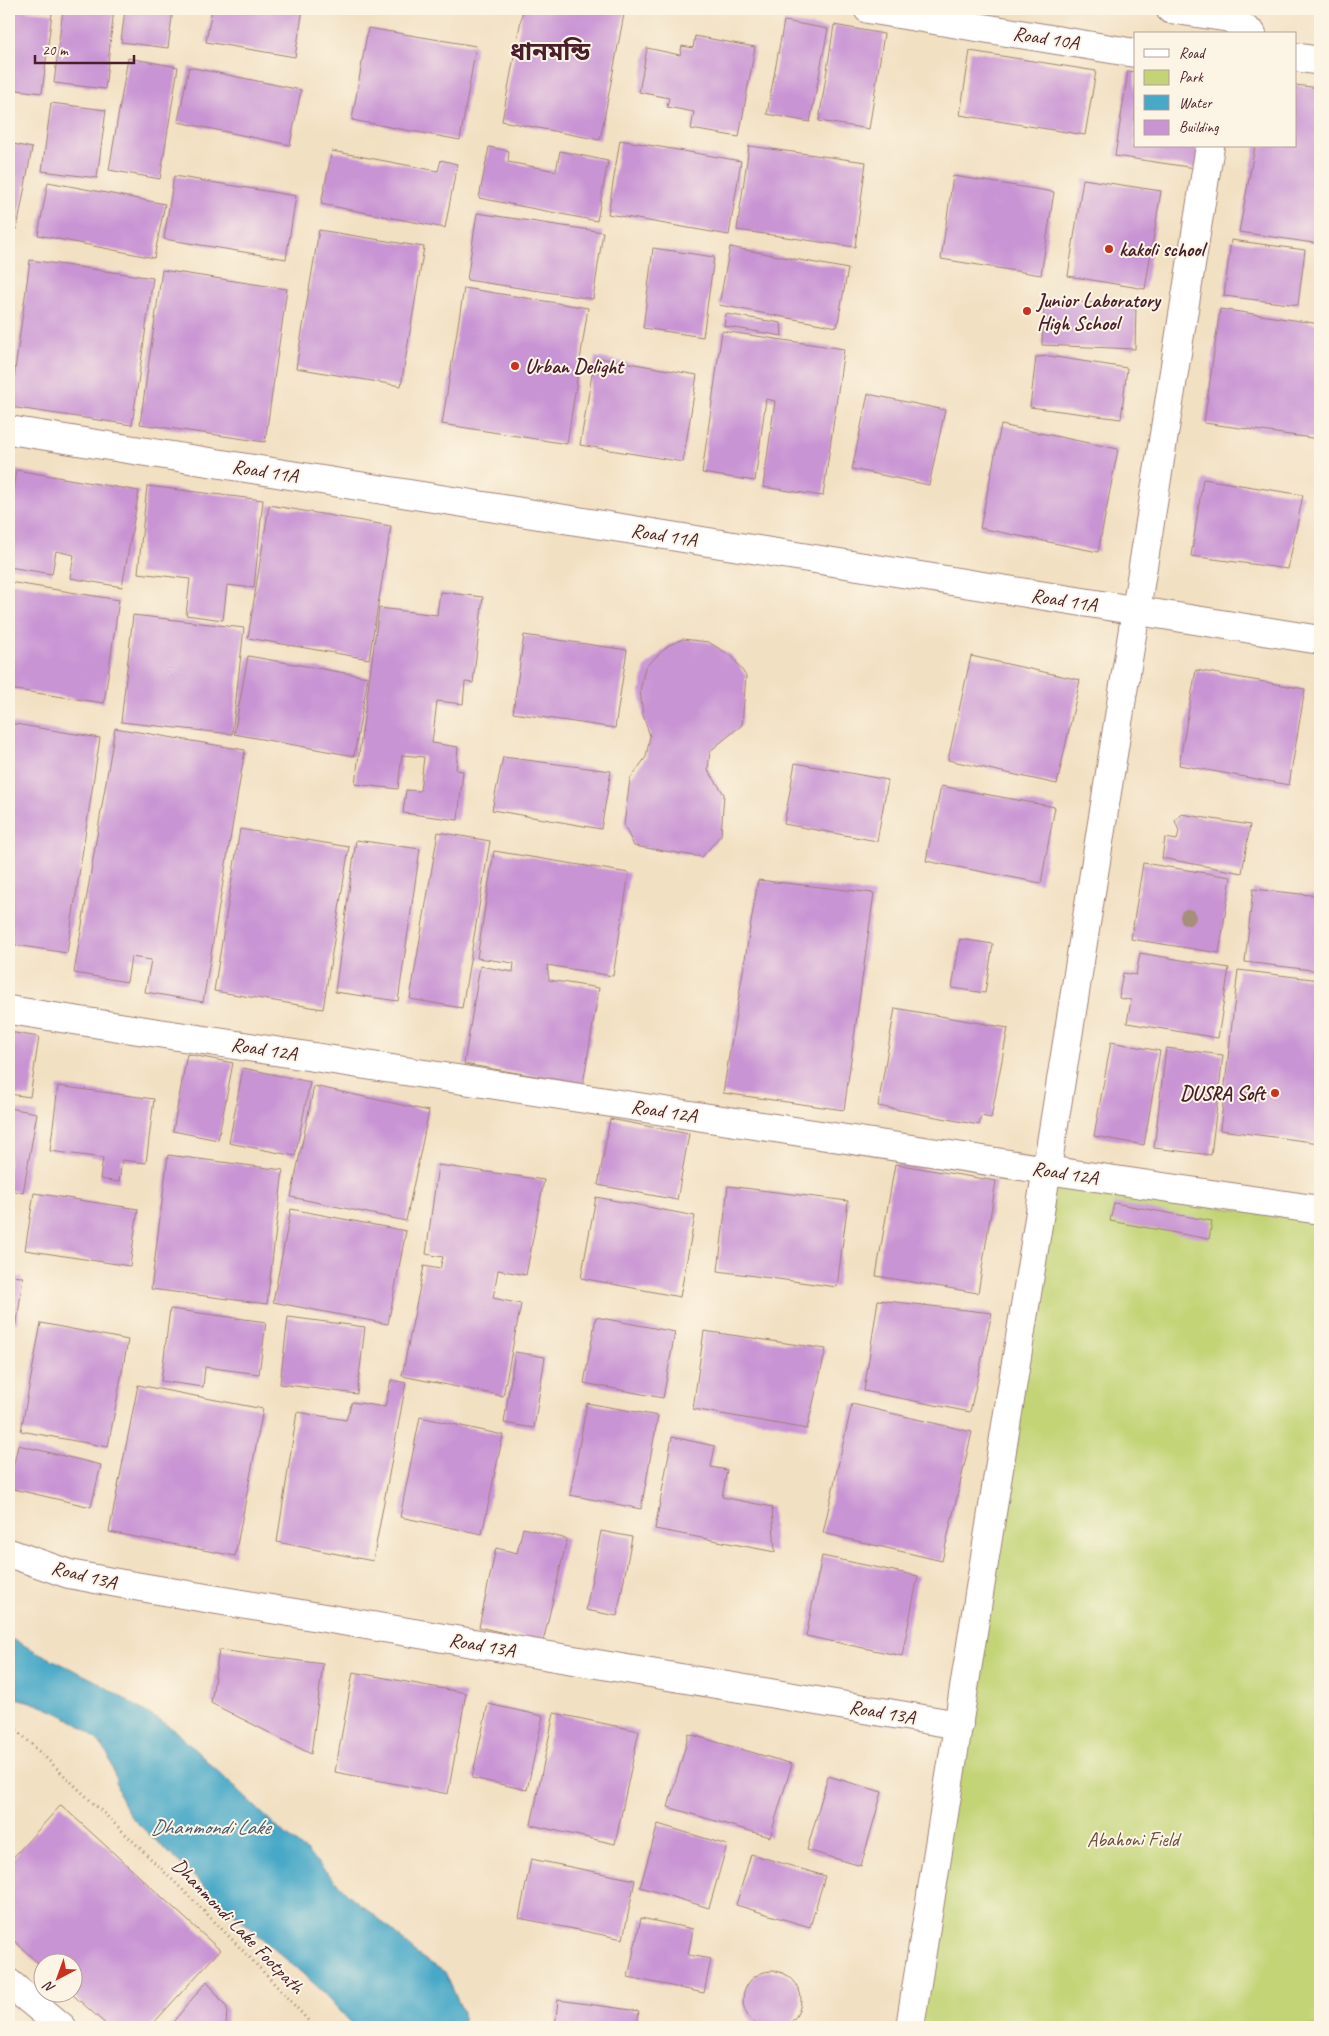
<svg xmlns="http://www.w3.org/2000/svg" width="1329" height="2036" viewBox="0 0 1329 2036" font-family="Caveat,'Noto Sans Bengali',sans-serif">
<rect width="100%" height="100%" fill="#fcf5e5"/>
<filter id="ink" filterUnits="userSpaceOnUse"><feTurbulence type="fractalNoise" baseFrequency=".02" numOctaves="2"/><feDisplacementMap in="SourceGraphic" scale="10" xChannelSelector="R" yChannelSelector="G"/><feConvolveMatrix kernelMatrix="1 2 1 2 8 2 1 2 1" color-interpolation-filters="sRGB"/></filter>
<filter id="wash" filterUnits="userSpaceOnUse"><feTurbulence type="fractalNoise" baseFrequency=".0096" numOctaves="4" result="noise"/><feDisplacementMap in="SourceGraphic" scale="20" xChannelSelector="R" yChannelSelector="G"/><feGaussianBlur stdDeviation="1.12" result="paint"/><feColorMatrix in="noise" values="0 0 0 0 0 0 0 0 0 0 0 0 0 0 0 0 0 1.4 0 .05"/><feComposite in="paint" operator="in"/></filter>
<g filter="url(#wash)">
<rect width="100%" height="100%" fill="#f2e0c2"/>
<polygon fill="#c3d477" stroke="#867a51" points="1049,1182 1320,1222 1320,2027 914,2027"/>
<path fill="#47a8c7" stroke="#486479" d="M9 1638 94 1680 173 1729 280 1830 308 1853 349 1895 391 1929 418 1955 445 1972 463 2012 464 2027H355L318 1987 233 1913 133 1819C116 1797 119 1787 111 1763 100 1726 43 1704 9 1696Z"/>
<g id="blocks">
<g fill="#c994d4">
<polygon points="9,9 52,13 42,93 9,89"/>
<polygon points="63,9 114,9 105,89 54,83"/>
<polygon points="125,9 173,9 168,48 121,42"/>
<polygon points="212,9 303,9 295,57 206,42"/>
<polygon points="523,9 625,9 600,140 502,121"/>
<polygon points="784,21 828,29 810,122 767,114"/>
<polygon points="834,25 884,34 869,129 819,121"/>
<polygon points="368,28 476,46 460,140 352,120"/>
<polygon points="695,36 755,47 739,137 691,129 694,112 667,107 669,98 639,92 647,48 680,55 682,46 693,48"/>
<polygon points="970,51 1096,71 1085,135 960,115"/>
<polygon points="128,58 178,67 160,179 109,170"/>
<polygon points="189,67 301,90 290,145 178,122"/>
<polygon points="1128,71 1135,72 1135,146 1205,146 1202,169 1115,156"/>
<polygon points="1295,85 1320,88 1320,244 1239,232 1255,146 1295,146"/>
<polygon points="51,103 106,110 97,178 42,171"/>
<polygon points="620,140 741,161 729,235 608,214"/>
<polygon points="9,143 32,148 17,229 9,227"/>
<polygon points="749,146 866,162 855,247 737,230"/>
<polygon points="489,147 509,151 508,162 556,171 560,151 608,161 597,221 479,198"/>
<polygon points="332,151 438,171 441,160 457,164 445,228 321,204"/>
<polygon points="174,176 296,196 286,259 164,239"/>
<polygon points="953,176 1054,192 1041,275 941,259"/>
<polygon points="1083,179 1161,191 1145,289 1068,276"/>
<polygon points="48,182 165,204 154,258 38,235"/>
<polygon points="477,213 603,232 593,299 467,280"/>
<polygon points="319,230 424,247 401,386 296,368"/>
<polygon points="1231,240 1305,250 1298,305 1224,296"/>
<polygon points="730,247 848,269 837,327 719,305"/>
<polygon points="653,248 714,257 703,337 643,328"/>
<polygon points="30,260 153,278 132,425 10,407"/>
<polygon points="162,270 287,289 265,442 140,424"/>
<polygon points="464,288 588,308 567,444 442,424"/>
<polygon points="1044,301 1136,304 1135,349 1042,345"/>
<polygon points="1220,309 1320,324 1319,439 1204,423"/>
<polygon points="726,314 781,323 782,336 724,326"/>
<polygon points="722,331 844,349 823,496 763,487 775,401 766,399 755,481 702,473"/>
<polygon points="1049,356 1127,368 1121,419 1030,407 1036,357"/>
<polygon points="595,357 697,375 683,462 580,445"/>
<polygon points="868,394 945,410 929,485 852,469"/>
<polygon points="1001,425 1118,449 1098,552 980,528"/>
<polygon points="16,470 139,491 122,587 70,578 74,555 56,551 52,574 9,567 9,516"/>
<polygon points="1203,479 1303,495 1288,569 1191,556"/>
<polygon points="147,486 263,500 254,588 227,585 223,620 186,615 190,579 138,573"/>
<polygon points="269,505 391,526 369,659 248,638"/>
<polygon points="9,582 119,600 104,703 9,689"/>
<polygon points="440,592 483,597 473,683 465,682 463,704 437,701 432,743 458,747 456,770 463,771 458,820 403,813 406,790 420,791 424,757 402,755 398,789 355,784 379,608 437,615"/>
<polygon points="133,615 244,628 232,734 121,722"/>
<polygon points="524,635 627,650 615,728 513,713"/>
<polygon points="683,639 708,642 732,656 746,676 742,725 710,751 708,770 724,794 721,835 702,857 634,846 624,825 630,779 646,757 650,736 643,715 640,691 645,667 669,645"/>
<polygon points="248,656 368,677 354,756 234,734"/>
<polygon points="971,656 1080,680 1057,784 948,760"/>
<polygon points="1196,670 1305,689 1289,785 1179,765"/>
<polygon points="9,723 100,738 67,953 9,944"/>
<polygon points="115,728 245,750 203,1002 145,992 151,960 131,957 127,982 74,973"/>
<polygon points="503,757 611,771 601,829 492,810"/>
<polygon points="795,763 888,780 877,841 784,824"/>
<polygon points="941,786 1055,807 1041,883 926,861"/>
<polygon points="1181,814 1250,825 1242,873 1162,858 1165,838 1177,840 1179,831 1175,821"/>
<polygon points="240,829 349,847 323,1009 214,991"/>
<polygon points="438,832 490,841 462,1008 410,999"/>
<polygon points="356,840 420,849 398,1001 335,992"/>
<polygon points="494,851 629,873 613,976 547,965 549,980 599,988 583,1084 464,1064 480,966 513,972 514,963 477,958"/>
<polygon points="1143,863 1231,877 1219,953 1131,939"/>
<polygon points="758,880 874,893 844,1110 723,1093"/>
<polygon points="1253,889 1320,896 1320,971 1245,962"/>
<polygon points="960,939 993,944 985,993 952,988"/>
<polygon points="1140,953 1229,968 1218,1038 1127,1023 1131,1000 1119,998 1120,989 1123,973 1136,975"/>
<polygon points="1238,970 1320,980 1320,1143 1220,1130"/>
<polygon points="895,1008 1008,1028 991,1118 981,1116 979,1125 878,1106"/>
<polygon points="9,1032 39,1037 30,1097 9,1094"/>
<polygon points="1111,1042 1160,1051 1144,1145 1094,1136"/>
<polygon points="1166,1048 1223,1055 1211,1155 1154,1148"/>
<polygon points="187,1054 233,1063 218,1140 173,1131"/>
<polygon points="243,1068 310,1082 295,1156 229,1143"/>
<polygon points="58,1086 154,1099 146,1163 122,1160 119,1182 100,1179 103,1158 50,1151"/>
<polygon points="314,1086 429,1111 406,1221 291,1197"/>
<polygon points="9,1108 37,1113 23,1193 9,1190"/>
<polygon points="610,1119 689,1134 677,1200 598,1185"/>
<polygon points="168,1155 283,1170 267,1304 151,1289"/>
<polygon points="895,1164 996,1181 978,1293 876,1276"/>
<polygon points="438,1165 544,1180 526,1275 498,1270 493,1298 521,1304 503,1396 402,1376 424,1266 440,1269 443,1257 426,1254"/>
<polygon points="728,1186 848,1201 837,1287 718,1271"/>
<polygon points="34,1193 138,1209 130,1266 25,1250"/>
<polygon points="596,1197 695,1216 680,1297 581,1278"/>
<polygon points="1114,1203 1212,1221 1209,1239 1110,1221"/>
<polygon points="291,1209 406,1231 388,1324 273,1302"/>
<polygon points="9,1276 23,1277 17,1323 9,1322"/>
<polygon points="878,1300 992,1313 970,1412 864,1391"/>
<polygon points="170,1309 266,1322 259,1374 205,1367 203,1387 161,1381"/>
<polygon points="288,1317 365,1327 357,1394 280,1384"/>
<polygon points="596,1317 675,1332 663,1398 584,1383"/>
<polygon points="41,1323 128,1340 108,1447 21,1431"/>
<polygon points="704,1331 826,1349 807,1429 693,1409"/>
<polygon points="9,1338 13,1339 10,1360 9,1360"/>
<polygon points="515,1352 545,1357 534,1428 504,1423"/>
<polygon points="391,1380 406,1383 373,1561 277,1542 297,1412 346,1420 352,1402 385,1407"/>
<polygon points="138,1385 263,1409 235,1556 109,1532"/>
<polygon points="587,1403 658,1416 641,1509 570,1495"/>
<polygon points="852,1404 972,1432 942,1561 823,1533"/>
<polygon points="420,1417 503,1435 482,1534 400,1517"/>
<polygon points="672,1437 715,1446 711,1467 727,1470 722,1497 772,1507 775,1552 655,1529"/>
<polygon points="18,1445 101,1465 91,1507 9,1488"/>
<polygon points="523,1528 567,1539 543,1642 479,1627 496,1548 517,1553"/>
<polygon points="601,1531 632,1537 617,1616 586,1610"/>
<polygon points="822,1556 918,1576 902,1656 806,1636"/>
<polygon points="219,1650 323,1664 311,1754 211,1703"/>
<polygon points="353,1672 466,1693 448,1794 335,1772"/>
<polygon points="488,1704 543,1716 527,1790 472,1778"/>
<polygon points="554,1713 639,1731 615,1844 531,1825"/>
<polygon points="689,1734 792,1764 770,1837 668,1807"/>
<polygon points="828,1776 882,1792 861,1866 807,1850"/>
<polygon points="61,1805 220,1950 150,2027 109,2027 72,1994 72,1964 42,1964 42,1967 9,1936 9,1862"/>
<polygon points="658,1824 727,1845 709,1908 640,1887"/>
<polygon points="751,1854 825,1876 810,1927 736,1905"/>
<polygon points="531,1859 635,1880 623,1939 519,1918"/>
<polygon points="641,1918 693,1929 688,1955 711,1959 704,1993 628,1977"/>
<circle cx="772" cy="2000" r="29"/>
<polygon points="207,1981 227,2008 226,2027 169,2027"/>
<polygon points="558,2000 639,2011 637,2027 555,2027"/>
</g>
</g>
</g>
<g filter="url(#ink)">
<use href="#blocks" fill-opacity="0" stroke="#9e8076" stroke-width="1"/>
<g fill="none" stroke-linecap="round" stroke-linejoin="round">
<defs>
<g id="minor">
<polyline points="868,9 1135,53"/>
<polyline points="1170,9 1230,18 1252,34"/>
<polyline points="1295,57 1320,61"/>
<polyline points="9,430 1320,640"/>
<polyline points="9,1010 1047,1170 1320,1210"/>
<polyline points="9,1553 69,1574 117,1583 959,1725"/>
<polyline points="9,1983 62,2027"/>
<polyline points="910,2027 1210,146"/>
</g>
</defs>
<use href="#minor" stroke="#9e8076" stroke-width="30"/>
<path stroke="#9e8076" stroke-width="3" stroke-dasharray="1 4" stroke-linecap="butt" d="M9 1724 22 1735C121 1830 222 1924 314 2027"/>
<use href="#minor" stroke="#fff" stroke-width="28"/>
</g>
<circle fill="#a68f79" cx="1188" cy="917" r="8"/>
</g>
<g fill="#c8321e" stroke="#fcf5e5" stroke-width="2">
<circle cx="1109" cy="249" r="5"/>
<circle cx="1027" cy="311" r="5"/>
<circle cx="515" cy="366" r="5"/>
<circle cx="1275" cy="1093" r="5"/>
</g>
<g text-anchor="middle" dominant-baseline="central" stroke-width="4" stroke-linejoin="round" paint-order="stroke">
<g font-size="20" fill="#4a1f2b" stroke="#fcf5e5">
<text transform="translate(1046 38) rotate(9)">Road 10A</text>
<text transform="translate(265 471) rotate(9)">Road 11A</text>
<text transform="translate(664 535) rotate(9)">Road 11A</text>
<text transform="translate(1064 600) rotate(9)">Road 11A</text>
<text transform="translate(264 1049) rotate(9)">Road 12A</text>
<text transform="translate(664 1111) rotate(9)">Road 12A</text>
<text transform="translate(1065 1173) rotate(9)">Road 12A</text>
<text transform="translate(84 1575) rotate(14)">Road 13A</text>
<text transform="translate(482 1645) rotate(10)">Road 13A</text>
<text transform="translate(882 1712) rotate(10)">Road 13A</text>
<text transform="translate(238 1926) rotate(46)">Dhanmondi Lake Footpath</text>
</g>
<g font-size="20" font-weight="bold" fill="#4a1f2b" stroke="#fcf5e5" text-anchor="start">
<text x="1119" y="249">kakoli school</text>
<text x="1037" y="300">Junior Laboratory<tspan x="1037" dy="23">High School</tspan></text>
<text x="525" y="366">Urban Delight</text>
<text x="1265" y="1093" text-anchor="end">DUSRA Soft</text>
</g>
<g font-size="20" fill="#684c3e" stroke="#fcf5e5">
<text x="1133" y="1839">Abahoni Field</text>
</g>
<g font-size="21" font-style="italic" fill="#495669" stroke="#fcf5e5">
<text x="210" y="1827">Dhanmondi Lake</text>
</g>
<g font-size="25" font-weight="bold" fill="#4a1f2b" stroke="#fcf5e5">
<text x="550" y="52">ধানমন্ডি</text>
</g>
</g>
<rect width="1329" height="2036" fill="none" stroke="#fcf5e5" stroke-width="30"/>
<rect x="1134" y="32" width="162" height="115" fill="#fcf5e5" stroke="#b59f9b"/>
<rect x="1144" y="49" width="25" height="8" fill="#ffffff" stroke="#b59f9b"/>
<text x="1179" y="58" font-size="15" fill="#4a1f2b">Road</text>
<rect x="1144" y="70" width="25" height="15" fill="#c3d477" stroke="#b59f9b"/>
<text x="1179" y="82" font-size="15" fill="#4a1f2b">Park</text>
<rect x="1144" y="95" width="25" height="15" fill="#47a8c7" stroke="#b59f9b"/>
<text x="1179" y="108" font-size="15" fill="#4a1f2b">Water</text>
<rect x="1144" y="120" width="25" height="15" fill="#c994d4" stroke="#b59f9b"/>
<text x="1179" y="132" font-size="15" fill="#4a1f2b">Building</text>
<g transform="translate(58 1978) rotate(221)"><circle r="24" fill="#fcf5e5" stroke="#b59f9b"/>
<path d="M0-4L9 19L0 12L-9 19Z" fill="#c8321e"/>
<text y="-8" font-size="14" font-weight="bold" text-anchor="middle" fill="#4a1f2b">N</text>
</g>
<path d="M35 55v8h99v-8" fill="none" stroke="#4a1f2b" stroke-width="2.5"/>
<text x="42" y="55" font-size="15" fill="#4a1f2b" stroke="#fcf5e5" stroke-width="4" paint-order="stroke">20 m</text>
</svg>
